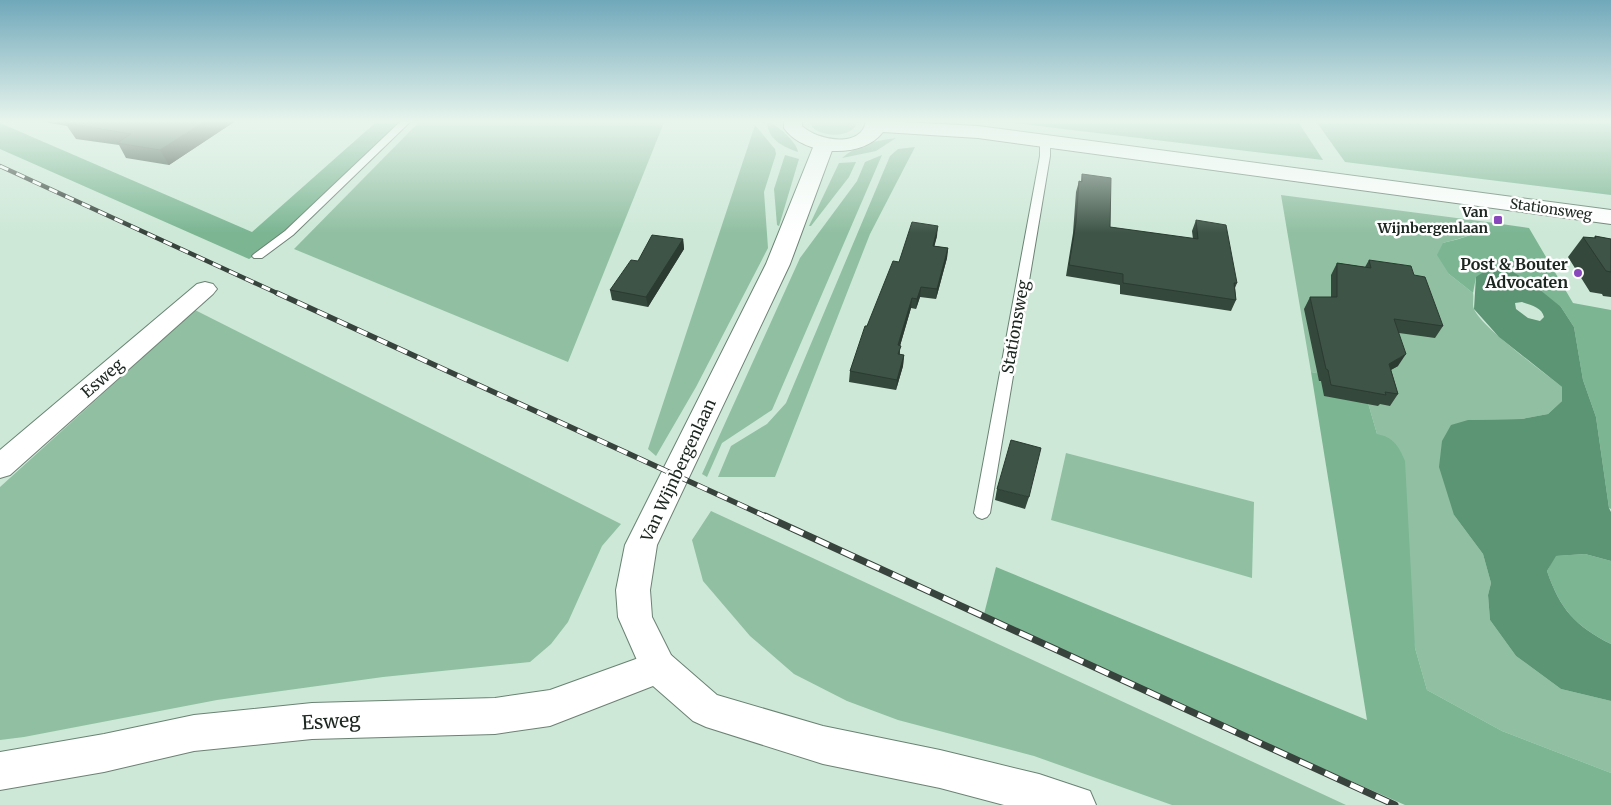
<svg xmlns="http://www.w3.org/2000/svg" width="1611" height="805" viewBox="0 0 1611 805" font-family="Merriweather,serif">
<rect width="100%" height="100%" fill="#cde8d7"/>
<g fill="#91bfa2">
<polygon points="421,120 665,120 568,362 294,249"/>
<path d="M811 120H855L856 126C846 138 823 137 812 127Z"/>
<path d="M767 121C777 125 797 142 798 152 783 147 767 139 767 121Z"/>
<polygon points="755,125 775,149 776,154 764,192 768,248 696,387 656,456 648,449"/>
<path d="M896 138 876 151 842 158C856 145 878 140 896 138Z"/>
<polygon points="915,147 870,234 775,477 718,477 731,446 767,424 786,403 890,156 898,149"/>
<polygon points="785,155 799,159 779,226 777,225 774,189"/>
<polygon points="882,155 772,410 722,443 707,477 702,474 800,258 857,181 865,162"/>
<polygon points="856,162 849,177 811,226 809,226 839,163"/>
<path d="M1281 195 1487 222C1474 236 1461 238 1443 243L1449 274 1473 293C1474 298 1472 305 1474 309 1480 326 1545 373 1562 387V401L1548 414 1522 419 1468 420 1454 515 1483 554 1491 583 1488 595 1490 620 1516 656 1561 689 1611 701V773L1502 731 1427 690 1415 648 1377 434 1362 382 1311 372Z"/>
<polygon points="195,310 621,524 602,546 568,622 551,644 530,662 383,677 217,700 24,737 0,740 0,487"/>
<polygon points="1066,453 1254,502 1252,578 1051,520"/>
<polygon points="711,511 1346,805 1172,805 1034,756 898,720 847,701 794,674 750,636 703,581 692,540"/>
</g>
<g fill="#7bb592">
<polygon points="393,120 402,120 284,237 249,259 0,149 0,123 252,232 375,123"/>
<polygon points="989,120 1297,120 1323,160"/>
<polygon points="1315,120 1611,120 1611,195 1345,162"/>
<path d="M1487 222 1529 228 1573 303 1611 310V509L1609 508 1596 417 1583 380 1574 327 1561 307 1476 277 1473 293 1449 274 1437 255 1443 243C1462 238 1473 237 1487 222Z"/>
<path d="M1311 372 1362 382 1377 434C1393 437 1399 446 1405 461L1415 648 1427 690 1502 731 1611 773V805H1405L983 618 996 567 1367 720Z"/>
<path d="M1585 554 1611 561V644C1575 626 1560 609 1547 571L1555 556Z"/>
</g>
<path fill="#5c9574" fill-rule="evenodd" d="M1488 269 1513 272 1534 285 1561 307 1574 327 1583 380 1596 417 1609 508 1611 512V561L1585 554 1556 556 1547 571C1560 609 1575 626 1611 644V701L1561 689 1516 656 1490 620 1488 595 1491 583 1483 554 1454 515 1439 467 1442 441 1451 425 1468 420 1522 419 1548 414 1562 401V387L1499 337 1474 309 1476 277ZM1522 302C1530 305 1542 307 1544 317L1540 321 1528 318 1516 309 1515 303Z"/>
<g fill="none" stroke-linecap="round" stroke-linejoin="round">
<defs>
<g id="service">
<polygon points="402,120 412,120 293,235 262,258 254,258 252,256 254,254 285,231"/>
<polygon points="1045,138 1050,141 1050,156 990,513 987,517 982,519 977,517 974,513 1040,156 1040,141"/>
</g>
<g id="minor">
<polygon points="205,282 213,284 217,289 213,294 10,475 0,478 0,450 197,284"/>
<polygon points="658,651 671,655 676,667 671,679 550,726 495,734 312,739 194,751 104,772 0,790 0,752 104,734 194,715 312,703 495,698 550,690"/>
</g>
<polygon id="tertiary" points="824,139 831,141 834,145 790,264 657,545 650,590 652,617 671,655 717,695 823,726 940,750 1039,774 1090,791 1096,805 1004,805 940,788 823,764 706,727 693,721 645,679 640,667 618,617 616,590 625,545 766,264 814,145 817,141"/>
<path id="secondary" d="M784 120H802V126C818 141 863 149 866 120L978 126 1611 210V224L978 138 883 132C862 160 803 156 784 128Z"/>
</defs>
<use href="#service" stroke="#6a8273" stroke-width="2"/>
<use href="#minor" stroke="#6a8273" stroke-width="2"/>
<use href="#tertiary" stroke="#6a8273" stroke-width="2"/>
<use href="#secondary" stroke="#6a8273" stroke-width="2"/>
<use href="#service" fill="#fff" fill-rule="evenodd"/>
<use href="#minor" fill="#fff" fill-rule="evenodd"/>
<use href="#tertiary" fill="#fff" fill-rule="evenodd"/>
<use href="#secondary" fill="#fff" fill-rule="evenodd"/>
<defs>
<polyline id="rail-far2" points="0,166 279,294"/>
<polyline id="rail-far1" points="277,293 767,517"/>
<polyline id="rail" points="765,516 1395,805"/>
</defs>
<use href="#rail-far2" stroke="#37433c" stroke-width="4.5"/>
<use href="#rail-far1" stroke="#37433c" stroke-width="5.5"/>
<use href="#rail" stroke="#37433c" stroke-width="7"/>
<use href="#rail-far2" stroke="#fff" stroke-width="3" stroke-dasharray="9" stroke-linecap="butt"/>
<use href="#rail-far1" stroke="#fff" stroke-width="4" stroke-dasharray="11" stroke-linecap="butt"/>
<use href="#rail" stroke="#fff" stroke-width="5" stroke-dasharray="14" stroke-linecap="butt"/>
</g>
<g fill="#34483c">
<polygon points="43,120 237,120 169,165 126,158 119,145 76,139 67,126 44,122"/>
<polygon points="1082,174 1110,227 1193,239 1192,231 1196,220 1237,283 1235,288 1236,300 1231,311 1120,294 1120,285 1066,276 1073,233 1076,192 1079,181 1081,182"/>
<polygon points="937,236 934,246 948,248 947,258 936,299 920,297 916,309 911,308 900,346 900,355 904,355 903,366 896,390 849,382 850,371 867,326 899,262"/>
<polygon points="1595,236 1611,239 1611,297 1603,296 1602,294 1590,292 1568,257 1583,237 1594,238"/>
<polygon points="683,239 684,249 648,307 612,300 610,290 638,261"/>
<polygon points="1369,260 1414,275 1443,326 1435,338 1399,333 1398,366 1391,370 1398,394 1390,406 1380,404 1378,406 1324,396 1321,381 1319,381 1304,309 1310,297 1331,297 1331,275 1337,263 1365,267"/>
<polygon points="997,489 1029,497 1025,509 995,500"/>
</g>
<g fill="#2b3b31">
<polygon points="207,120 237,120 169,165 160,150"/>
<polygon points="938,226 937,236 932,256 933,246"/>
<polygon points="683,239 684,249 648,307 646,297"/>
<polygon points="948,248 947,258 936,299 937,289"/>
<polygon points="921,287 920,297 916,309 917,299"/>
<polygon points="912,298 911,308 897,356 898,345"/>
<polygon points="1406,354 1398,366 1381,375 1389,364"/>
<polygon points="904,355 903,366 896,390 897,380"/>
</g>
<g fill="#3d5446" stroke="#2b3b31">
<polygon points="72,120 207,120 160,150 117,143 131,134 66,123"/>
<polygon points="1082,174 1111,178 1110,227 1198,239 1196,220 1226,225 1237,283 1234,283 1236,300 1123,283 1123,274 1069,265 1076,222 1079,181 1082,182"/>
<polygon points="912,222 938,226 933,246 948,248 937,289 921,287 917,299 912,298 898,345 901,346 898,354 904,355 897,380 850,371 865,326 867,326 893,261 899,262"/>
<polygon points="652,235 683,239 646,297 610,290 631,260 638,261"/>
<polygon points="1595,236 1611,239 1611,272 1606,271 1583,237 1596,238"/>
<polygon points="1369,260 1411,266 1414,275 1425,277 1443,326 1394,319 1406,354 1389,364 1398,394 1385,392 1386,395 1331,385 1328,370 1326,369 1310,297 1337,297 1337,263 1371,268"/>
<polygon points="1011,440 1041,448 1029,497 997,489"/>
</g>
<linearGradient id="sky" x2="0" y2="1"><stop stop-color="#70a8ba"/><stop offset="0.52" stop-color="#e8f5ed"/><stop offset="1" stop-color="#e8f5ed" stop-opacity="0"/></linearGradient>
<rect width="1611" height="233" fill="url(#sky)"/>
<g fill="#8947bc" stroke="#fff" stroke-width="2">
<rect x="1493" y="215" width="10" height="10" rx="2.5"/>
<circle cx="1578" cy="273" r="5"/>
</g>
<g text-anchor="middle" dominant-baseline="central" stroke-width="5" stroke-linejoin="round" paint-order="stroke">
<g font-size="14" fill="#1d2721" stroke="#fff">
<text transform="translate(1551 209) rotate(8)">Stationsweg</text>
</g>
<g font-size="14" font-weight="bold" fill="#1d2721" stroke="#fff" text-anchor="end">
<text x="1488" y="212">Van<tspan x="1488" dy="16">Wijnbergenlaan</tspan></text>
</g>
<g font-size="16" font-weight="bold" fill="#1d2721" stroke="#fff" text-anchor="end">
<text x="1568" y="264">Post &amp; Bouter<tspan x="1568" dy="18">Advocaten</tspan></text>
</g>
<g font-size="16" fill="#1d2721" stroke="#fff">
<text transform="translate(1015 327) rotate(-80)">Stationsweg</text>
<text transform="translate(102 378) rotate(-41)">Esweg</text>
<text transform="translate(678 470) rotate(-65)">Van Wijnbergenlaan</text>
</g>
<g font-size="19" fill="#1d2721" stroke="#fff">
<text transform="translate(331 721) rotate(-3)">Esweg</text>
</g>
</g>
</svg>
